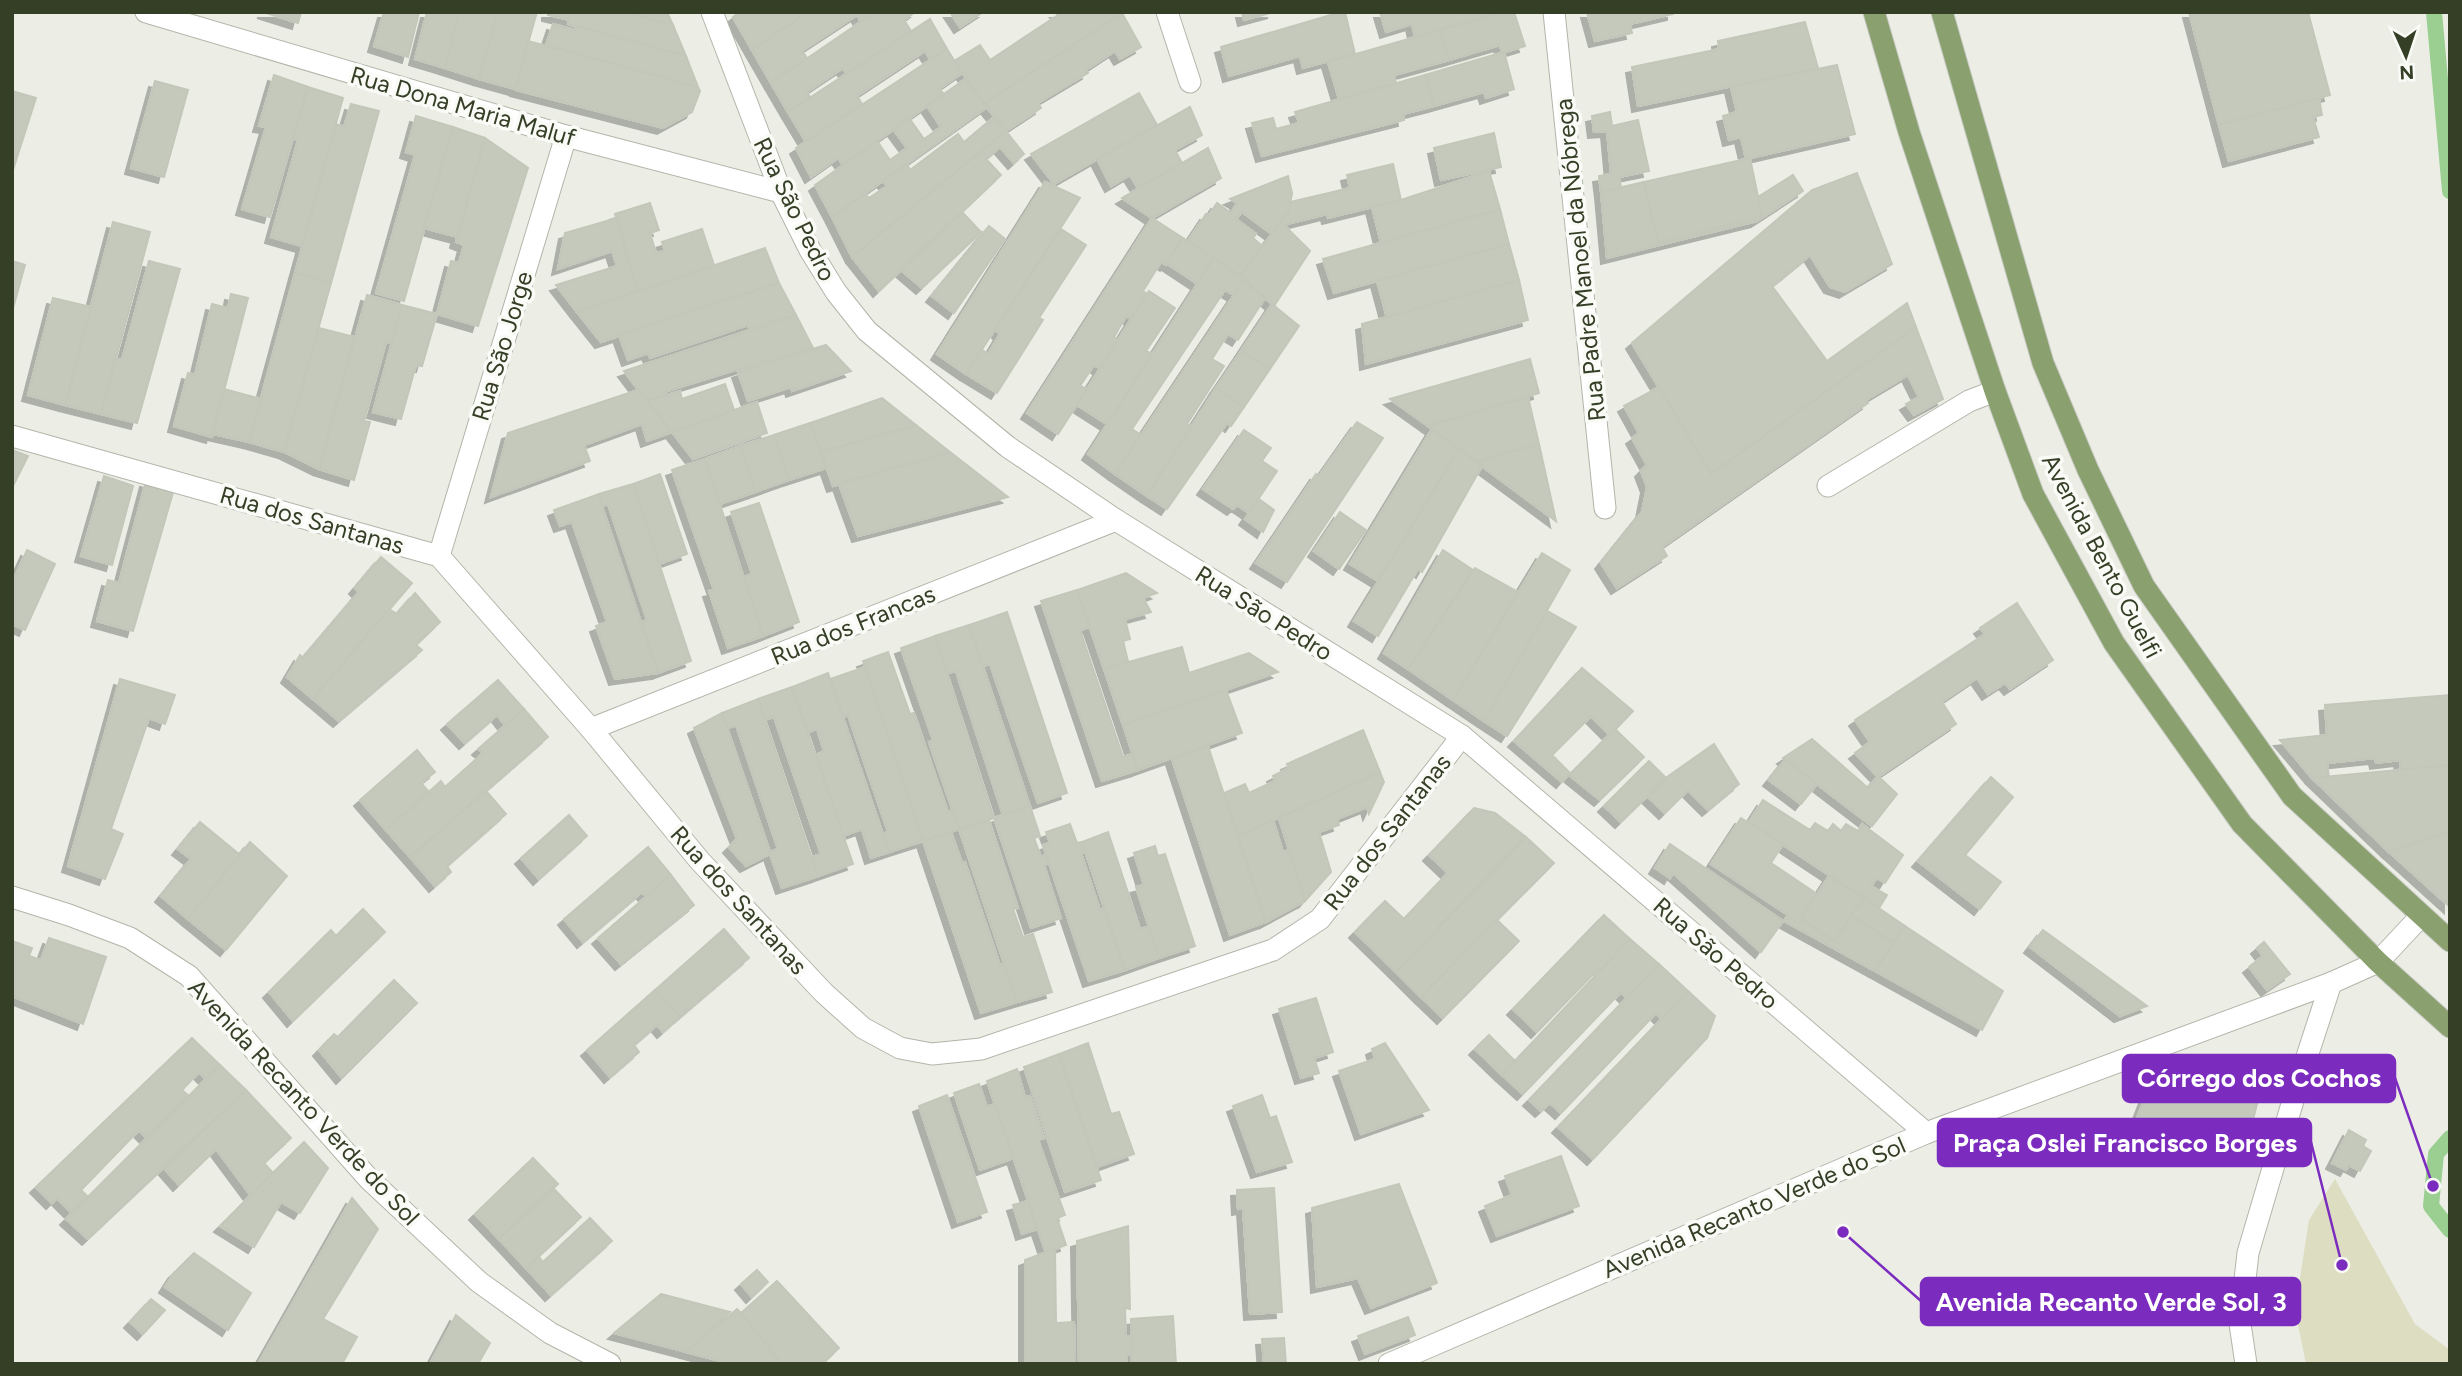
<svg xmlns="http://www.w3.org/2000/svg" width="2462" height="1376" viewBox="0 0 2462 1376" font-family="Figtree,sans-serif">
<defs>
<filter id="shadow"><feDropShadow dx="-6" dy="6" stdDeviation="0" flood-color="#0004"/></filter>
</defs>
<rect width="100%" height="100%" fill="#eceee6"/>
<polygon fill="#ddddc1" points="2335,1179 2415,1324 2450,1350 2450,1364 2306,1364 2295,1310 2309,1220"/>
<g fill="none" stroke-linecap="round" stroke-linejoin="round">
<g stroke="#9bcf92" stroke-width="16">
<polyline points="2434,12 2450,191"/>
<polyline points="2450,1138 2436,1154 2431,1206 2450,1230"/>
</g>
</g>
<g fill="#c4c9bb" stroke="#c3c7b9" stroke-width="2" filter="url(#shadow)">
<polygon points="263,12 301,12 298,23"/>
<polygon points="384,12 419,12 408,57 374,46"/>
<polygon points="427,12 459,12 445,68 415,59"/>
<polygon points="459,12 498,12 479,79 445,68"/>
<polygon points="498,12 537,12 515,89 479,79"/>
<polygon points="548,12 627,12 673,25 686,56 568,24 569,20 548,15"/>
<polygon points="627,12 667,12 673,25"/>
<polygon points="740,12 808,12 752,50 733,17"/>
<polygon points="808,12 875,12 861,22 857,15 802,51 807,58 771,83 752,50"/>
<polygon points="875,12 915,12 904,20 911,31 846,74 843,68 807,92 810,97 788,112 771,83"/>
<polygon points="950,12 983,12 960,27"/>
<polygon points="1056,12 1123,12 984,104 954,61 980,45 990,60 1058,15"/>
<polygon points="1242,12 1274,12 1244,20"/>
<polygon points="1341,12 1345,12 1355,54 1303,68 1300,56 1229,76 1221,47"/>
<polygon points="1380,12 1504,12 1415,37 1412,24 1386,32"/>
<polygon points="1504,12 1514,12 1525,46 1502,53 1500,45 1449,60 1440,30"/>
<polygon points="1587,12 1673,12 1673,14 1630,24 1632,33 1595,41"/>
<polygon points="2189,12 2308,12 2330,95 2219,125"/>
<polygon points="1122,13 1141,47 1120,59 1115,51 1086,70 1088,73 1038,103 1041,108 1006,131 984,104"/>
<polygon points="930,19 947,49 930,59 925,51 857,96 862,104 806,142 788,112"/>
<polygon points="1805,22 1818,68 1638,106 1632,67 1719,49 1718,41"/>
<polygon points="553,24 575,30 576,26 686,56 698,87 546,45"/>
<polygon points="1440,30 1449,60 1394,75 1396,83 1339,99 1328,62"/>
<polygon points="528,41 698,87 700,91 692,112 663,128 516,90"/>
<polygon points="947,49 962,73 939,89 944,94 843,165 838,158 811,177 796,148"/>
<polygon points="1504,52 1514,89 1486,98 1484,92 1434,106 1425,75"/>
<polygon points="1837,65 1855,134 1746,159 1741,137 1729,140 1723,116 1737,112 1731,87"/>
<polygon points="274,75 308,87 270,217 242,209 266,127 259,126"/>
<polygon points="1425,75 1434,106 1403,114 1404,120 1262,156 1252,123 1273,118 1276,129 1299,123 1295,112"/>
<polygon points="965,79 987,107 832,217 815,185 877,141 890,160 907,148 893,129 909,118 924,139 941,127 927,106"/>
<polygon points="155,81 188,90 164,177 131,168"/>
<polygon points="308,87 343,98 302,246 271,237 298,140 293,138"/>
<polygon points="12,91 36,98 12,173"/>
<polygon points="1139,93 1157,125 1054,184 1031,154"/>
<polygon points="2319,98 2322,115 2313,117 2319,137 2229,161 2219,125"/>
<polygon points="351,104 379,111 331,283 295,273 336,124 344,127"/>
<polygon points="1190,107 1202,135 1175,150 1182,163 1138,188 1130,175 1111,186 1097,159"/>
<polygon points="1610,112 1612,126 1638,120 1649,171 1619,177 1621,187 1601,192 1599,176 1611,174 1607,131 1594,132 1592,116"/>
<polygon points="416,116 453,127 404,301 376,293 415,155 406,152"/>
<polygon points="994,117 1006,131 852,257 832,217 865,194 869,198 887,186 883,181 907,164 910,170 958,134 964,142"/>
<polygon points="453,127 485,138 458,237 424,228"/>
<polygon points="1006,131 1024,154 1014,163 1000,147 986,159 1001,175 879,291 852,257"/>
<polygon points="1494,133 1501,167 1441,180 1434,148"/>
<polygon points="485,138 528,168 478,326 437,314 451,261 459,263 464,245 456,242"/>
<polygon points="1208,148 1221,178 1152,218 1122,198"/>
<polygon points="1750,158 1762,216 1658,243 1644,182"/>
<polygon points="1393,164 1401,200 1328,218 1327,214 1283,225 1281,222 1289,210 1290,202 1350,188 1347,175"/>
<polygon points="1489,171 1500,209 1381,243 1372,207 1401,200"/>
<polygon points="1857,173 1892,264 1845,292 1830,287 1810,255 1772,286 1827,361 1907,303 1916,327 1711,474 1632,343 1812,190"/>
<polygon points="1793,175 1803,191 1757,221 1607,258 1601,192 1644,182 1658,243 1762,216 1758,197"/>
<polygon points="1288,176 1292,193 1289,210 1272,234 1242,212 1236,219 1256,234 1253,238 1262,246 1240,276 1188,241 1206,214 1209,215 1217,203 1231,213 1237,203 1230,199"/>
<polygon points="1045,182 1080,198 966,374 937,354"/>
<polygon points="650,203 659,230 650,233 656,253 665,251 662,242 702,229 714,265 637,291 615,214"/>
<polygon points="1500,209 1509,244 1334,293 1323,259"/>
<polygon points="962,212 981,232 922,288 901,270"/>
<polygon points="617,218 637,291 577,312 556,285 617,266 612,251 558,269 565,233"/>
<polygon points="1152,218 1183,238 1166,265 1161,262 1143,291 1147,294 1131,319 1126,316 1114,337 1118,340 1100,369 1094,365 1080,386 1087,389 1058,434 1027,413"/>
<polygon points="113,222 150,232 101,414 65,405"/>
<polygon points="1281,222 1310,251 1274,306 1240,276"/>
<polygon points="989,226 1005,239 954,313 932,296"/>
<polygon points="1061,229 1086,245 1039,318 1043,320 997,393 966,374 981,349 988,354 1000,334 995,329"/>
<polygon points="1183,238 1214,258 1198,284 1166,263"/>
<polygon points="1509,244 1519,280 1387,318 1377,281"/>
<polygon points="765,248 779,283 601,342 577,312"/>
<polygon points="1214,258 1245,279 1234,295 1225,290 1132,429 1141,435 1115,474 1088,454"/>
<polygon points="12,261 25,265 12,312"/>
<polygon points="149,261 180,269 137,423 101,414 116,359 122,360"/>
<polygon points="295,273 331,283 284,452 249,442"/>
<polygon points="1244,280 1265,298 1238,340 1228,334 1212,359 1224,366 1187,424 1192,427 1147,496 1115,474"/>
<polygon points="1519,280 1528,320 1366,364 1362,324"/>
<polygon points="779,283 796,315 750,331 748,325 650,358 648,353 628,360 619,335"/>
<polygon points="1149,291 1175,308 1146,351 1152,354 1107,424 1077,405"/>
<polygon points="231,294 248,298 212,437 174,426 188,373 195,375 212,304 228,308"/>
<polygon points="367,295 402,305 392,343 386,342 364,421 370,422 354,480 319,469"/>
<polygon points="53,298 91,307 65,405 28,395"/>
<polygon points="1272,304 1299,326 1270,369 1241,351"/>
<polygon points="402,305 437,314 422,366 416,365 401,419 373,412"/>
<polygon points="796,315 813,348 768,362 767,360 664,392 665,396 647,401 624,371"/>
<polygon points="1916,327 1943,399 1914,415 1906,404 1919,397 1908,375 1866,400 1868,403 1662,547 1667,556 1617,588 1601,563 1642,512 1647,487 1641,471 1647,465 1632,438 1639,433 1624,406 1659,387 1711,474"/>
<polygon points="319,328 354,337 319,469 284,452"/>
<polygon points="826,345 851,371 792,391 791,387 748,401 738,372"/>
<polygon points="1241,351 1270,369 1244,407 1216,388"/>
<polygon points="1530,359 1539,393 1428,426 1390,399"/>
<polygon points="725,384 734,410 672,432 647,401 680,391 682,399"/>
<polygon points="1216,388 1244,407 1231,426 1227,423 1167,509 1147,496"/>
<polygon points="224,389 261,399 249,442 213,434"/>
<polygon points="638,390 672,432 647,441 642,424 584,445 590,461 491,497 508,433"/>
<polygon points="1528,397 1539,444 1476,462 1428,426"/>
<polygon points="882,398 916,425 821,452 810,423"/>
<polygon points="757,402 767,433 693,459 672,432"/>
<polygon points="1357,422 1383,438 1287,582 1256,563 1316,474 1319,476"/>
<polygon points="810,423 826,468 789,480 774,435"/>
<polygon points="916,425 950,452 833,486 821,452"/>
<polygon points="1432,429 1459,449 1378,581 1350,564"/>
<polygon points="1244,430 1271,448 1262,461 1277,471 1249,513 1237,505 1233,509 1203,489"/>
<polygon points="774,435 789,480 755,492 740,446"/>
<polygon points="1539,444 1556,521 1476,462"/>
<polygon points="740,446 755,492 720,504 705,459"/>
<polygon points="1459,449 1482,466 1422,572 1418,569 1378,636 1354,621"/>
<polygon points="12,450 28,456 12,488"/>
<polygon points="950,452 1008,497 858,536 839,484"/>
<polygon points="705,459 763,636 728,648 709,591 714,590 672,470"/>
<polygon points="660,474 687,554 659,564 633,484"/>
<polygon points="104,476 133,486 112,565 81,556"/>
<polygon points="146,481 174,489 133,631 97,621 108,580 119,583"/>
<polygon points="633,484 691,661 658,673 641,622 647,620 608,504 602,506 599,494"/>
<polygon points="599,494 602,506 658,673 615,679 596,626 607,622 572,522 560,526 554,510"/>
<polygon points="1259,499 1274,510 1263,532 1245,519"/>
<polygon points="759,503 799,622 763,636 744,577 752,574 731,512"/>
<polygon points="1340,512 1366,530 1339,569 1314,551"/>
<polygon points="27,550 55,564 25,630 12,624 12,583"/>
<polygon points="1443,550 1473,570 1408,669 1384,653"/>
<polygon points="1542,553 1570,570 1484,721 1453,700"/>
<polygon points="381,557 412,583 313,699 287,677 300,655 303,658 359,592 355,588"/>
<polygon points="1475,568 1518,592 1453,700 1408,669"/>
<polygon points="1126,573 1157,593 1143,598 1151,612 1125,619 1130,639 1123,641 1128,661 1104,669 1077,590"/>
<polygon points="1077,590 1090,627 1080,630 1123,757 1132,754 1138,770 1102,781 1041,601"/>
<polygon points="415,593 440,622 416,645 422,650 339,721 313,699 389,609 397,614"/>
<polygon points="2017,603 2053,660 2010,689 2005,683 1988,694 1977,678 1942,702 1956,724 1878,777 1855,753 1870,742 1855,720 1985,634 1980,628"/>
<polygon points="1547,611 1576,627 1507,736 1484,721"/>
<polygon points="1007,612 1067,793 1038,803 990,664 983,666 969,625"/>
<polygon points="969,625 1030,806 1003,815 956,671 947,673 935,636"/>
<polygon points="935,636 994,818 959,829 929,742 933,740 901,648"/>
<polygon points="1182,647 1189,673 1249,653 1278,672 1123,725 1104,669"/>
<polygon points="888,652 910,714 914,713 948,812 953,810 959,829 923,841 863,661"/>
<polygon points="865,667 923,841 889,852 882,834 888,832 848,715 843,717 830,679"/>
<polygon points="1582,668 1633,711 1610,735 1591,716 1552,755 1570,773 1562,782 1514,741"/>
<polygon points="828,673 889,852 871,858 862,829 843,836 816,755 824,751 817,729 808,732 792,687"/>
<polygon points="120,679 175,695 165,724 149,718 111,829 123,834 105,879 68,866"/>
<polygon points="498,680 524,709 505,725 497,715 465,743 447,724"/>
<polygon points="792,687 853,864 818,876 812,857 821,854 774,717 764,720 758,699"/>
<polygon points="1226,690 1242,733 1138,770 1123,725"/>
<polygon points="2450,695 2450,765 2401,770 2400,760 2376,763 2375,758 2327,763 2329,777 2312,778 2280,740 2327,735 2325,705"/>
<polygon points="758,699 818,876 782,888 770,854 770,852 778,849 736,725 728,728 722,713"/>
<polygon points="524,709 548,737 410,857 386,830 441,781 445,787 483,753 478,749"/>
<polygon points="722,713 770,852 770,854 746,866 729,847 737,839 694,728"/>
<polygon points="1615,729 1644,757 1600,800 1569,775"/>
<polygon points="1363,730 1380,772 1238,836 1224,793 1245,784 1249,793 1275,781 1273,776 1289,768 1287,764"/>
<polygon points="1812,739 1868,788 1878,776 1897,794 1872,826 1783,758"/>
<polygon points="1714,744 1739,784 1708,810 1688,790 1665,813 1647,796 1667,777"/>
<polygon points="1208,746 1266,922 1230,935 1172,759"/>
<polygon points="417,750 435,772 421,783 429,792 386,830 360,800"/>
<polygon points="1785,760 1817,784 1801,804 1769,780"/>
<polygon points="1649,761 1666,778 1621,822 1604,806"/>
<polygon points="2450,765 2450,831 2389,852 2312,778"/>
<polygon points="1380,772 1384,782 1369,814 1367,807 1337,819 1339,825 1319,832 1331,872 1305,901 1279,818"/>
<polygon points="1991,777 2013,797 1965,855 2001,882 1980,909 1918,861"/>
<polygon points="486,791 506,814 447,866 451,872 435,886 410,857"/>
<polygon points="1763,800 1810,830 1815,823 1828,831 1833,824 1841,831 1846,824 1858,831 1862,824 1903,855 1885,883 1877,878 1871,886 1887,895 1879,908 1749,822"/>
<polygon points="1030,806 1040,836 1034,838 1041,857 1046,855 1049,863 1044,865 1061,918 1031,928 994,818"/>
<polygon points="1474,808 1495,813 1526,837 1396,972 1355,932 1385,901 1404,919 1448,873 1429,855"/>
<polygon points="569,815 587,836 539,879 521,858"/>
<polygon points="1741,818 1783,844 1771,863 1817,894 1801,918 1834,941 1852,915 1894,943 1875,971 1784,921 1788,915 1711,864"/>
<polygon points="989,820 1018,908 1013,909 1023,937 1033,934 1052,992 1017,1002 959,829"/>
<polygon points="1273,820 1283,852 1289,850 1305,901 1266,922 1238,836"/>
<polygon points="200,822 240,855 188,919 161,896 191,859 178,849"/>
<polygon points="1070,824 1077,843 1082,842 1086,852 1081,853 1100,910 1105,909 1125,970 1089,981 1043,845 1050,843 1046,832"/>
<polygon points="2450,831 2450,907 2389,852"/>
<polygon points="951,832 962,863 965,862 1000,965 1004,964 1017,1002 981,1013 923,841"/>
<polygon points="1108,832 1140,929 1148,927 1159,958 1125,970 1082,842"/>
<polygon points="1526,837 1554,863 1421,997 1396,972"/>
<polygon points="250,842 287,876 226,950 188,919"/>
<polygon points="1670,844 1783,921 1761,952 1673,873 1670,878 1655,868"/>
<polygon points="1155,846 1158,856 1165,854 1195,946 1159,958 1136,887 1144,885 1134,853"/>
<polygon points="648,847 671,875 646,897 642,892 583,942 564,919"/>
<polygon points="671,875 694,905 621,964 598,938"/>
<polygon points="1829,876 1864,898 1834,941 1801,918"/>
<polygon points="1864,898 1905,926 1894,943 1852,915"/>
<polygon points="363,909 385,932 293,1021 269,992 331,930 336,936"/>
<polygon points="1604,915 1630,939 1601,970 1599,968 1537,1032 1513,1009"/>
<polygon points="1497,920 1519,941 1443,1018 1421,997"/>
<polygon points="1905,926 2003,991 1982,1030 1875,971"/>
<polygon points="724,929 749,958 680,1017 655,990"/>
<polygon points="2043,930 2147,1006 2120,1016 2030,947"/>
<polygon points="49,938 106,957 83,1024 12,996 12,941 32,948 29,956 41,960"/>
<polygon points="1630,939 1659,964 1627,998 1621,992 1523,1094 1502,1075"/>
<polygon points="2264,942 2290,974 2267,990 2249,967 2263,956 2257,948"/>
<polygon points="1659,964 1688,991 1662,1019 1656,1013 1561,1113 1550,1103 1541,1111 1529,1100"/>
<polygon points="394,980 417,1003 342,1078 319,1050 334,1034 338,1037"/>
<polygon points="655,990 680,1017 663,1032 657,1025 634,1045 639,1052 610,1077 587,1050"/>
<polygon points="1688,991 1715,1016 1707,1038 1593,1159 1558,1127"/>
<polygon points="1316,998 1333,1052 1314,1058 1319,1073 1301,1078 1279,1009"/>
<polygon points="1489,1035 1515,1061 1502,1075 1475,1049"/>
<polygon points="192,1038 220,1065 206,1079 199,1072 182,1090 189,1096 147,1138 139,1130 81,1190 88,1197 72,1213 57,1198 52,1203 36,1187"/>
<polygon points="1088,1043 1111,1114 1119,1112 1134,1154 1097,1167 1059,1054"/>
<polygon points="1385,1043 1429,1110 1361,1134 1339,1071 1375,1059 1372,1049"/>
<polygon points="1059,1054 1101,1180 1065,1192 1024,1067"/>
<polygon points="220,1065 246,1090 88,1239 66,1219"/>
<polygon points="1017,1069 1025,1097 1030,1096 1044,1138 1038,1140 1065,1215 1057,1218 1066,1245 1046,1253 987,1081"/>
<polygon points="979,1084 987,1107 995,1104 1014,1158 980,1170 954,1093"/>
<polygon points="246,1090 291,1138 264,1163 273,1173 251,1196 216,1149 179,1185 164,1168"/>
<polygon points="947,1095 987,1212 958,1222 919,1106"/>
<polygon points="1262,1095 1270,1118 1276,1116 1292,1162 1257,1172 1233,1106"/>
<polygon points="2146,1095 2258,1100 2243,1159 2205,1151 2137,1118"/>
<polygon points="2349,1130 2366,1140 2363,1146 2371,1151 2360,1171 2349,1165 2346,1170 2332,1163"/>
<polygon points="304,1142 328,1168 300,1213 281,1202 254,1247 220,1226"/>
<polygon points="1561,1156 1579,1206 1497,1236 1485,1206 1512,1195 1505,1176"/>
<polygon points="533,1158 558,1184 499,1239 475,1214"/>
<polygon points="1399,1184 1437,1283 1371,1308 1358,1278 1317,1287 1312,1208"/>
<polygon points="553,1188 581,1217 526,1268 499,1239"/>
<polygon points="1274,1188 1282,1312 1250,1314 1243,1208 1238,1209 1237,1190"/>
<polygon points="352,1198 378,1229 323,1319 357,1337 342,1364 258,1364"/>
<polygon points="1028,1201 1037,1229 1022,1234 1013,1205"/>
<polygon points="590,1218 612,1241 551,1295 526,1268 539,1257 543,1262"/>
<polygon points="1128,1226 1130,1309 1125,1308 1126,1336 1132,1336 1132,1355 1127,1355 1127,1364 1079,1364 1077,1241"/>
<polygon points="1055,1249 1056,1323 1074,1322 1075,1364 1025,1364 1025,1260"/>
<polygon points="194,1253 251,1293 228,1330 165,1287 174,1273"/>
<polygon points="757,1270 768,1282 752,1297 741,1284"/>
<polygon points="777,1281 839,1348 822,1364 782,1364 741,1313"/>
<polygon points="661,1294 730,1312 686,1352 614,1333"/>
<polygon points="151,1299 165,1310 143,1334 130,1322"/>
<polygon points="737,1309 741,1313 782,1364 732,1364 686,1352"/>
<polygon points="456,1315 490,1343 478,1364 430,1364"/>
<polygon points="1173,1316 1176,1364 1132,1364 1131,1319"/>
<polygon points="1408,1317 1415,1335 1365,1354 1358,1336"/>
<polygon points="1284,1338 1286,1364 1264,1364 1262,1339"/>
</g>
<g fill="none" stroke-linecap="round" stroke-linejoin="round">
<defs>
<g id="minor">
<polyline points="146,12 566,136 781,192"/>
<polyline points="712,12 781,192 810,250 836,292 867,331 1008,447 1116,520 1462,736 1926,1133"/>
<polyline points="1167,12 1190,82"/>
<polyline points="1554,12 1605,508"/>
<polyline points="12,436 439,556 591,729 700,861 824,993 863,1028 900,1048 932,1054 981,1049 1273,950 1320,919 1462,736"/>
<polyline points="1828,486 1969,401 1995,391"/>
<polyline points="439,556 566,136"/>
<polyline points="591,729 1116,520"/>
<polyline points="12,897 69,915 130,938 189,976 369,1179 479,1282 550,1333 610,1364"/>
<polyline points="1389,1364 1926,1133 2331,983 2378,962 2421,916"/>
<polyline points="2246,1364 2240,1324 2248,1253 2297,1087 2331,983"/>
</g>
<g id="major">
<polyline points="1874,12 1909,132 1995,391 2033,494 2114,643 2242,824 2378,962 2450,1027"/>
<polyline points="1942,12 2043,363 2088,470 2144,586 2292,796 2450,941"/>
</g>
</defs>
<use href="#minor" stroke="#b1b6a9" stroke-width="23"/>
<use href="#major" stroke="#c6c9c2" stroke-width="23"/>
<use href="#minor" stroke="#fff" stroke-width="21"/>
<use href="#major" stroke="#8aa06e" stroke-width="21"/>
</g>
<g text-anchor="middle" dominant-baseline="central" stroke-width="7" stroke-linejoin="round" paint-order="stroke">
<g font-size="24" fill="#343f26" stroke="#fafaf7">
<text transform="translate(463 106) rotate(16)">Rua Dona Maria Maluf</text>
<text transform="translate(795 209) rotate(64)">Rua São Pedro</text>
<text transform="translate(1580 260) rotate(-96)">Rua Padre Manoel da Nóbrega</text>
<text transform="translate(502 346) rotate(-73)">Rua São Jorge</text>
<text transform="translate(312 520) rotate(16)">Rua dos Santanas</text>
<text transform="translate(2102 556) rotate(62)">Avenida Bento Guelfi</text>
<text transform="translate(1264 613) rotate(32)">Rua São Pedro</text>
<text transform="translate(853 625) rotate(-22)">Rua dos Francas</text>
<text transform="translate(1387 832) rotate(-52)">Rua dos Santanas</text>
<text transform="translate(739 900) rotate(48)">Rua dos Santanas</text>
<text transform="translate(1716 953) rotate(41)">Rua São Pedro</text>
<text transform="translate(304 1102) rotate(47)">Avenida Recanto Verde do Sol</text>
<text transform="translate(1754 1207) rotate(-23)">Avenida Recanto Verde do Sol</text>
</g>
</g>
<path fill="none" stroke="#7b2cbf" stroke-width="2.5" d="M2433 1186L2395 1078M2342 1265L2311 1142M1843 1232L1921 1301"/>
<g fill="#7b2cbf" stroke="#fafaf7" stroke-width="2.5">
<circle cx="2433" cy="1186" r="7"/>
<circle cx="2342" cy="1265" r="7"/>
<circle cx="1843" cy="1232" r="7"/>
</g>
<g fill="#7b2cbf" stroke="#7b2cbf" stroke-width="2.5">
<rect x="2123" y="1055" width="272" height="47" rx="7"/>
<rect x="1938" y="1119" width="373" height="47" rx="7"/>
<rect x="1921" y="1278" width="379" height="47" rx="7"/>
</g>
<g font-size="26" text-anchor="middle" font-weight="bold" fill="#fff">
<text x="2259" y="1087">Córrego dos Cochos</text>
<text x="2125" y="1152">Praça Oslei Francisco Borges</text>
<text x="2111" y="1311">Avenida Recanto Verde Sol, 3</text>
</g>
<rect width="2462" height="1376" fill="none" stroke="#343f26" stroke-width="28"/>
<g transform="translate(2406 56) rotate(177)" stroke="#fafaf7" stroke-width="5" paint-order="stroke">
<path d="M0-5L12 26L0 18L-12 26Z" fill="#343f26"/>
<text y="-10" font-size="19" font-weight="bold" text-anchor="middle" fill="#343f26">N</text>
</g>
</svg>
